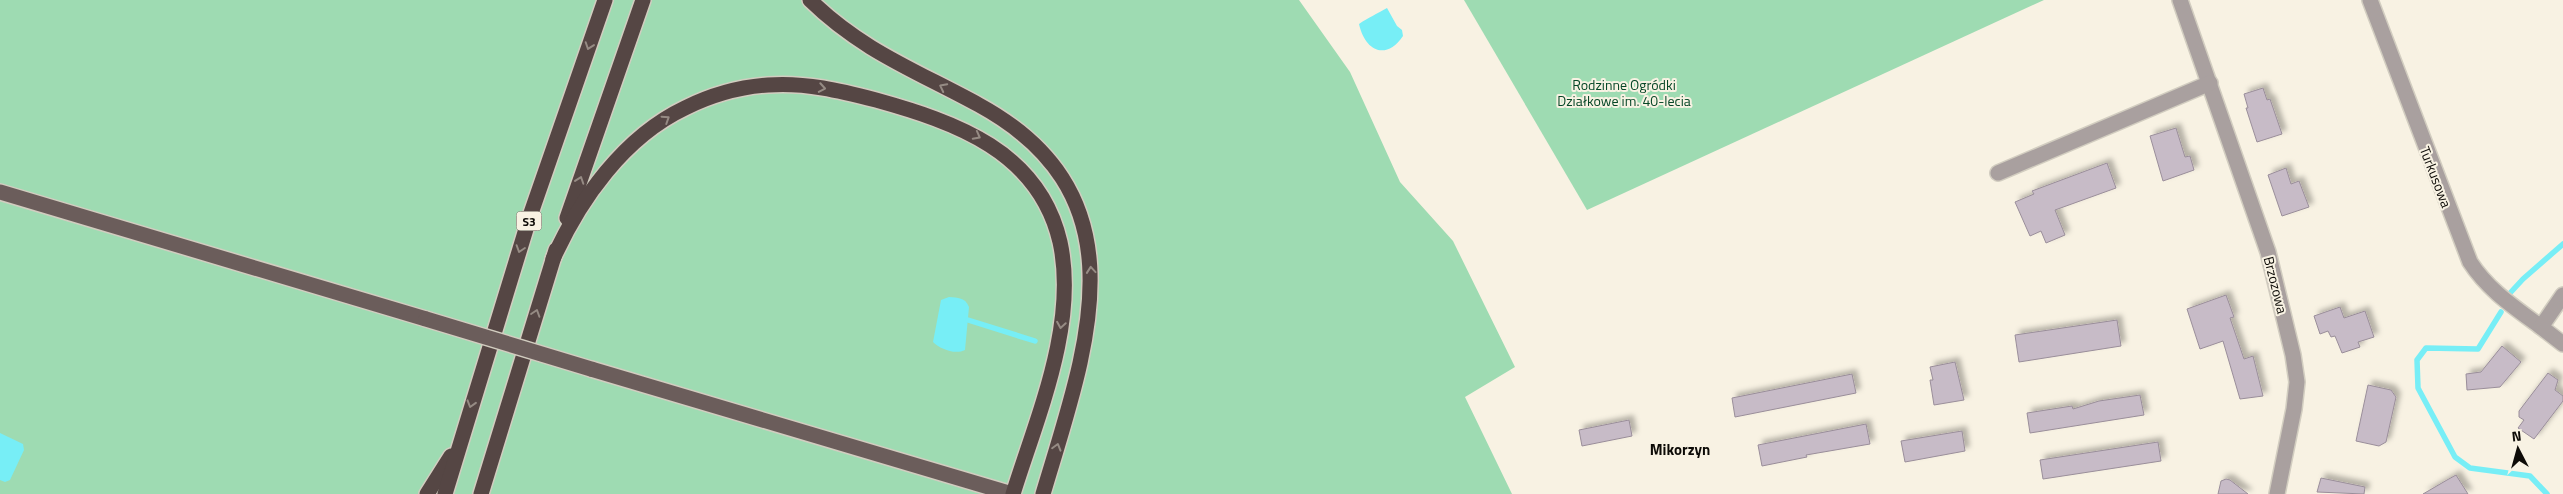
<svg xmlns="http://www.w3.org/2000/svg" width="2563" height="494" viewBox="0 0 2563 494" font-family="'Titillium Web',sans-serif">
<defs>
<filter id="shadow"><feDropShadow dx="4.5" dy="-4.5" stdDeviation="2.5" flood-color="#0004"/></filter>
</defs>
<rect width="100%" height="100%" fill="#f8f2e3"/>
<g fill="#9edbb2">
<polygon points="0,0 1299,0 1350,72 1400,182 1453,241 1515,367 1465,397 1512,494 0,494"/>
<polygon points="1464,0 2044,0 1587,210"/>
</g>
<g fill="#77eef6">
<path d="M1387 8 1397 26 1402 30 1403 36C1386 61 1365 51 1359 24 1369 17 1377 14 1387 8Z"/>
<path d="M949 297C958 298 965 297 969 307L965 350C955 355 940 349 933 342L941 300Z"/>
<polygon points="0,433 23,444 24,450 10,480 5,482 0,480"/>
</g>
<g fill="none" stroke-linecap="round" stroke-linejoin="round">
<g stroke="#77eef6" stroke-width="5.5">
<polyline points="2511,292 2523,279 2563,244"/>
<polyline points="2501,312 2478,349 2426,348 2417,360 2418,388 2455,457 2470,468 2530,476 2547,494"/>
<polyline points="968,320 1035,341"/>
</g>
</g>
<g fill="#c7bbc7" stroke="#9a8e9a" filter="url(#shadow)">
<polygon points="2263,88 2267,100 2270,99 2282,134 2257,142 2246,108 2248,108 2244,94"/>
<polygon points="2176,128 2185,157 2190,156 2194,170 2163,181 2150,136"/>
<polygon points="2107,163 2116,188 2055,210 2065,235 2046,243 2041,231 2030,236 2015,202 2034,194 2032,191"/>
<polygon points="2286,168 2291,184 2299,181 2309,207 2282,216 2268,175"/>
<polygon points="2226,295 2234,317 2230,318 2244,359 2253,356 2263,396 2240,399 2223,341 2200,349 2187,309"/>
<polygon points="2340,307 2344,318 2365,311 2374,337 2358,342 2360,347 2342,353 2335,336 2331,337 2328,331 2320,334 2314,316"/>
<polygon points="2117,320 2121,346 2019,362 2015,335"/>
<polygon points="2502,346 2521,362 2500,387 2467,390 2466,374 2481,372"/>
<polygon points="1955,362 1964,400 1934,405 1930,380 1933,380 1930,367"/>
<polygon points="2548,373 2558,380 2555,390 2563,396 2563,401 2534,439 2518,428 2524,420 2519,417 2519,411"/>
<polygon points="1852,374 1856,393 1735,417 1732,398"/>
<polygon points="2368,385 2391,390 2396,397 2386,442 2379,446 2356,441"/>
<polygon points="2140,395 2144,415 2030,433 2027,413 2072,406 2073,409 2099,401"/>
<polygon points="1629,420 1632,436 1582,446 1579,430"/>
<polygon points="1866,424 1870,444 1806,455 1807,457 1762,466 1758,445"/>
<polygon points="1962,431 1965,451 1905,462 1901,441"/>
<polygon points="2158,442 2161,461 2043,479 2040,460"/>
<polygon points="2456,475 2468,494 2423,494 2447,480"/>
<polygon points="2321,478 2365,487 2364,494 2317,492"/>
<polygon points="2226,479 2230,480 2248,494 2218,494 2221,481"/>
</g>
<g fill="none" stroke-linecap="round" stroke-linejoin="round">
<defs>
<g id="minor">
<polyline points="2180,0 2268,252 2293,355 2297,382 2294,409 2277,494"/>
<path d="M2370 0 2470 262C2488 290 2514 307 2541 327"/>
<polyline points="1998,173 2210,83"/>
<polyline points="2563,295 2541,327 2563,344"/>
</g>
<g id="major">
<polyline points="0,192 426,319"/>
<polyline points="591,369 1012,494"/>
</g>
<g id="highway">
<path d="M810 0C862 51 917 71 979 105 1147 197 1086 349 1043 494"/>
<polyline points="567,218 643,0"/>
<path d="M553 259C580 199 624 137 685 108 711 95 739 87 768 85 805 82 841 91 876 100 955 122 1039 151 1060 242 1078 324 1037 417 1013 494"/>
<polyline points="427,494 451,456"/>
<polyline points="445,494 530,216 605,0"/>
<polyline points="481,494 556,250"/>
</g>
</defs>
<use href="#minor" stroke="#d2cdc0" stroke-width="18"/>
<use href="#major" stroke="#d2cdc0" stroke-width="18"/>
<use href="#highway" stroke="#d2cdc0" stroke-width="18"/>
<use href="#minor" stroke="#a9a09f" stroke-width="15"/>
<use href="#major" stroke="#6b5d5b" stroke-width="15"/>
<use href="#highway" stroke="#554644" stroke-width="15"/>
<defs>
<polyline id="major-bridge" points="426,319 591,369"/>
</defs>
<use href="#major-bridge" stroke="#d2cdc0" stroke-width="18" stroke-linecap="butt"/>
<use href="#major-bridge" stroke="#6b5d5b" stroke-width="15"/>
</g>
<defs><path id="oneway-chevron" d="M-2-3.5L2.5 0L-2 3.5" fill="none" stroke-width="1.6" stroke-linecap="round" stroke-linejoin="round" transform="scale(1.25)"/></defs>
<g stroke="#968b84">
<use href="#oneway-chevron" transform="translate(589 46) rotate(109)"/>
<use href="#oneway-chevron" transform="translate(943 87) rotate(-153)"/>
<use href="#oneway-chevron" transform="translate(822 88) rotate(10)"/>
<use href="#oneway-chevron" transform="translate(666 119) rotate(-33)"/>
<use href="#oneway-chevron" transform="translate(977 136) rotate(28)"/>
<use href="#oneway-chevron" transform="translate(580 180) rotate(-71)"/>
<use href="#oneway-chevron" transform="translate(520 249) rotate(108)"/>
<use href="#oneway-chevron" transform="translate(1091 270) rotate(-95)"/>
<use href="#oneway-chevron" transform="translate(536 313) rotate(-72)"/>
<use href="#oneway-chevron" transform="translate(1061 325) rotate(99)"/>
<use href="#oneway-chevron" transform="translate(471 404) rotate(107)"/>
<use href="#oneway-chevron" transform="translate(1057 447) rotate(-74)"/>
</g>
<g text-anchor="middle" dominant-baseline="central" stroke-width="4" stroke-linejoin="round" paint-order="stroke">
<rect fill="#f8f2e3" stroke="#545049" stroke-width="1" x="516.5" y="211.5" width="25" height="19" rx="4"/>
<g font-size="12" font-weight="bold" fill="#0d0b07">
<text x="529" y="221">S3</text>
</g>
<g font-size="14" fill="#054626" stroke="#f8f2e3">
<text x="1624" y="84">Rodzinne Ogródki<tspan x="1624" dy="16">Działkowe im. 40-lecia</tspan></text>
</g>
<g font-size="14" fill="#0d0b07" stroke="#f8f2e3">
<text transform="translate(2436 177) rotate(69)">Turkusowa</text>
<text transform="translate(2276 285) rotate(76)">Brzozowa</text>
</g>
<g font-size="15" font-weight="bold" fill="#0d0b07" stroke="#f8f2e3">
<text x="1680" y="449">Mikorzyn</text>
</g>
</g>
<g transform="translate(2518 449) rotate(354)" stroke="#f8f2e3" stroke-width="4" paint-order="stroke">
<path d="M0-4L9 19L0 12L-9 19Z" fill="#0d0b07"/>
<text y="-8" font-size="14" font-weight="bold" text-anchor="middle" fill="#0d0b07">N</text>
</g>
</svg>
